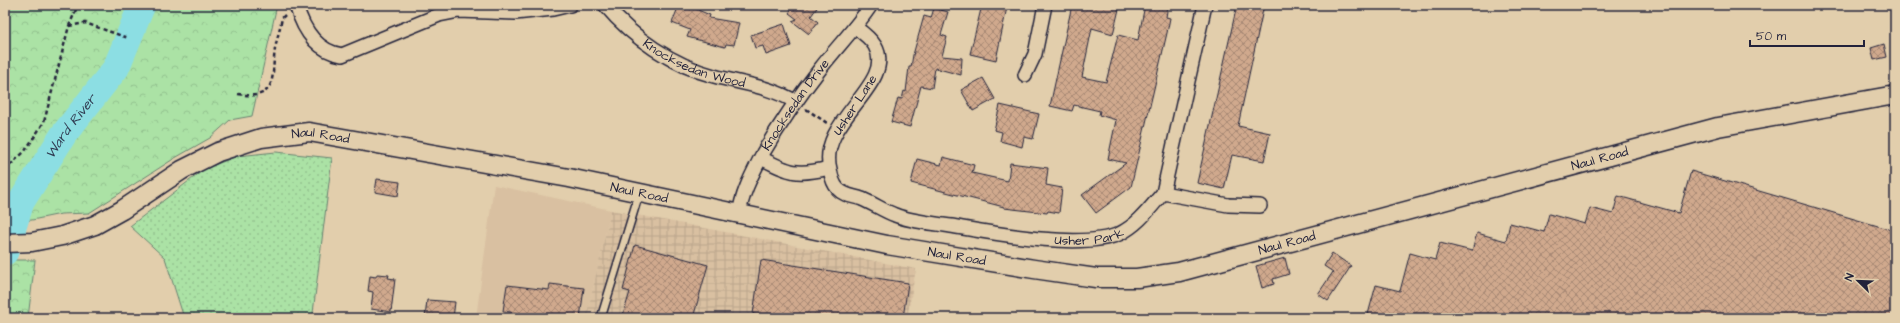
<svg xmlns="http://www.w3.org/2000/svg" width="1900" height="323" viewBox="0 0 1900 323" font-family="'Architects Daughter',sans-serif">
<defs>
<pattern id="industrial-grid" width="8" height="8" patternUnits="userSpaceOnUse"><rect width="8" height="8" fill="#d9c0a1"/><path d="M0 4h8M4 0v8" fill="none" stroke="#baa58c"/></pattern>
<pattern id="grass-dots" width="8" height="8" patternUnits="userSpaceOnUse"><rect width="8" height="8" fill="#abe2a5"/><path d="M2 2h.1M6 6h.1" fill="none" stroke="#93c28f" stroke-width="1.8" stroke-linecap="round"/></pattern>
<pattern id="forest-crowns" width="20" height="18" patternUnits="userSpaceOnUse"><rect width="20" height="18" fill="#abe2a5"/><path d="M2 6a3 3 0 1 1 6 0M12 15a3 3 0 1 1 6 0" fill="none" stroke="#93c28f"/></pattern>
<pattern id="building-cross-hatch" width="8" height="8" patternUnits="userSpaceOnUse"><rect width="8" height="8" fill="#d0a98d"/><path d="M0 0l8 8M0 8l8-8" fill="none" stroke="#a88974"/></pattern>
</defs>
<rect width="100%" height="100%" fill="#e2ceac"/>
<filter id="ink" filterUnits="userSpaceOnUse"><feTurbulence type="fractalNoise" baseFrequency=".025" numOctaves="2"/><feDisplacementMap in="SourceGraphic" scale="8" xChannelSelector="R" yChannelSelector="G"/><feConvolveMatrix kernelMatrix="1 2 1 2 8 2 1 2 1" color-interpolation-filters="sRGB"/></filter>
<g filter="url(#ink)">
<polygon fill="#d9c0a1" points="494,185 611,210 586,318 476,318"/>
<polygon fill="url(#industrial-grid)" points="611,210 916,269 907,318 586,318"/>
<polygon fill="url(#grass-dots)" stroke="#668270" points="276,152 332,158 313,313 354,318 184,318 165,258 130,226 206,168 238,156"/>
<g fill="url(#forest-crowns)" stroke="#668270">
<polygon points="5,5 277,5 252,116 230,120 210,138 175,158 89,213 61,214 32,220 5,222"/>
<polygon points="12,260 35,260 28,318 5,318 5,269"/>
</g>
<g fill="none" stroke-linecap="round" stroke-linejoin="round">
<path stroke="#8cdee3" stroke-width="27" id="s1" d="M5 252 21 202 64 134 116 68 142 5"/>
</g>
<g fill="url(#building-cross-hatch)" stroke="#22223b">
<polygon points="679,5 686,5 710,15 709,18 739,23 734,45 726,44 725,47 687,37 690,30 672,23"/>
<polygon points="795,5 819,5 811,16 818,22 809,34 792,21 797,19 789,13"/>
<polygon points="982,5 1007,7 996,60 970,54"/>
<polygon points="1072,5 1120,5 1113,34 1092,28 1082,77 1106,82 1118,35 1138,40 1145,5 1168,5 1166,17 1170,18 1167,33 1131,187 1096,213 1082,195 1126,163 1108,159 1116,120 1099,115 1100,111 1074,105 1072,111 1050,106"/>
<polygon points="1237,5 1264,5 1238,126 1270,133 1264,161 1232,155 1224,189 1197,183"/>
<polygon points="934,8 948,12 941,35 947,37 942,56 962,58 961,75 935,68 932,88 921,86 910,127 891,122 898,98 902,99 904,91 906,92 909,67 911,67 913,55 924,16 931,18"/>
<polygon points="784,24 791,46 766,55 763,46 755,48 751,35"/>
<polygon points="1884,44 1887,57 1874,60 1871,48"/>
<polygon points="983,78 995,99 973,111 961,90"/>
<polygon points="1000,105 1039,114 1033,139 1024,137 1022,147 1000,141 1002,132 994,130"/>
<polygon points="943,157 974,165 972,173 1008,181 1010,163 1048,168 1046,185 1062,188 1059,213 1048,211 1047,213 1004,208 1004,207 911,183 917,159 941,165"/>
<polygon points="1691,171 1895,231 1895,318 1367,318 1376,285 1400,291 1410,253 1435,260 1440,243 1472,251 1477,233 1506,241 1510,223 1544,232 1549,214 1585,224 1590,208 1613,214 1618,196 1679,213"/>
<polygon points="377,179 400,182 398,196 375,192"/>
<polygon points="635,245 708,265 693,318 622,318 630,292 623,290"/>
<polygon points="1332,253 1351,266 1328,301 1318,294 1333,272 1324,266"/>
<polygon points="1285,258 1289,274 1273,279 1274,284 1262,288 1256,266"/>
<polygon points="761,260 908,283 903,318 781,318 753,314"/>
<polygon points="377,274 389,275 388,278 395,279 391,312 371,309 373,292 368,291 370,276 376,277"/>
<polygon points="550,284 584,288 580,318 553,318 503,311 507,285 549,290"/>
<polygon points="427,300 455,302 453,318 425,318"/>
</g>
<g fill="none" stroke-linecap="round" stroke-linejoin="round">
<defs>
<polyline id="service" points="601,318 639,194"/>
<g id="minor">
<path d="M296 5C303 29 316 51 342 55L439 15 459 11 515 13 553 9 570 5"/>
<path id="s2" d="M605 5C633 38 672 65 714 76 743 84 769 86 796 102"/>
<path id="s3" d="M855 27C862 32 871 39 875 46 897 84 817 121 830 169 831 175 833 184 838 189 844 196 854 196 862 199 874 204 884 211 895 215 912 222 933 223 951 226 993 233 1081 250 1119 234 1138 225 1150 208 1163 193L1205 5"/>
<polyline points="1025,75 1035,54 1045,5"/>
<path d="M761 158C790 173 797 176 829 168"/>
<polyline points="1163,193 1228,205 1260,206"/>
<path id="s4" d="M739 215C742 192 753 173 763 153 780 124 799 96 820 69 836 48 856 28 871 5"/>
</g>
<g id="secondary">
<path id="s5" d="M5 243 32 242 62 236 95 225 122 210 182 170 218 152 261 138 309 132 569 178 887 245 1034 269 1096 278H1137L1179 272 1718 127 1895 95"/>
</g>
</defs>
<use href="#service" stroke="#22223b" stroke-width="10"/>
<use href="#minor" stroke="#22223b" stroke-width="16"/>
<use href="#secondary" stroke="#22223b" stroke-width="21"/>
<g stroke="#22223b" stroke-width="2.5" stroke-dasharray="4 3" stroke-linecap="butt">
<polyline points="69,26 85,23 128,38"/>
<path d="M238 94C279 101 271 77 275 49 277 39 280 28 282 18L285 15"/>
<polyline points="806,109 827,123"/>
<polyline points="5,170 25,151 44,122 69,26 78,5"/>
</g>
<use href="#service" stroke="#e2ceac" stroke-width="7"/>
<use href="#minor" stroke="#e2ceac" stroke-width="13"/>
<use href="#secondary" stroke="#e2ceac" stroke-width="18"/>
</g>
</g>
<g text-anchor="middle" dominant-baseline="central" stroke-width="3" stroke-linejoin="round" paint-order="stroke">
<g font-size="13" fill="#22223b" stroke="#e2ceac">
<text stroke="none"><textPath href="#s2" startOffset="109">Knocksedan Wood</textPath></text>
<text stroke="none"><textPath href="#s4" startOffset="125">Knocksedan Drive</textPath></text>
<text transform="translate(855 105) rotate(-57)">Usher Lane</text>
<text stroke="none"><textPath href="#s5" startOffset="341">Naul Road</textPath></text>
<text stroke="none"><textPath href="#s5" startOffset="1649">Naul Road</textPath></text>
<text stroke="none"><textPath href="#s5" startOffset="665">Naul Road</textPath></text>
<text stroke="none"><textPath href="#s3" startOffset="447">Usher Park</textPath></text>
<text stroke="none"><textPath href="#s5" startOffset="1325">Naul Road</textPath></text>
<text stroke="none"><textPath href="#s5" startOffset="989">Naul Road</textPath></text>
</g>
<g font-size="14" font-style="italic" fill="#323e54" stroke="#e2ceac">
<text stroke="none"><textPath href="#s1" startOffset="143">Ward River</textPath></text>
</g>
</g>
<rect width="1900" height="323" fill="none" stroke="#e2ceac" stroke-width="20"/>
<rect x="10" y="10" width="1880" height="303" fill="none" stroke="#22223b" stroke-width="1.5" filter="url(#ink)"/>
<g transform="translate(1858 281) rotate(293)" stroke="#e2ceac" stroke-width="3" paint-order="stroke">
<path d="M0-3L7 15L0 10L-7 15Z" fill="#22223b"/>
<text y="-6" font-size="11" font-weight="bold" text-anchor="middle" fill="#22223b">N</text>
</g>
<path d="M1750 40v6h114v-6" fill="none" stroke="#22223b" stroke-width="2"/>
<text x="1756" y="40" font-size="12" fill="#22223b" stroke="#e2ceac" stroke-width="3" paint-order="stroke">50 m</text>
</svg>
